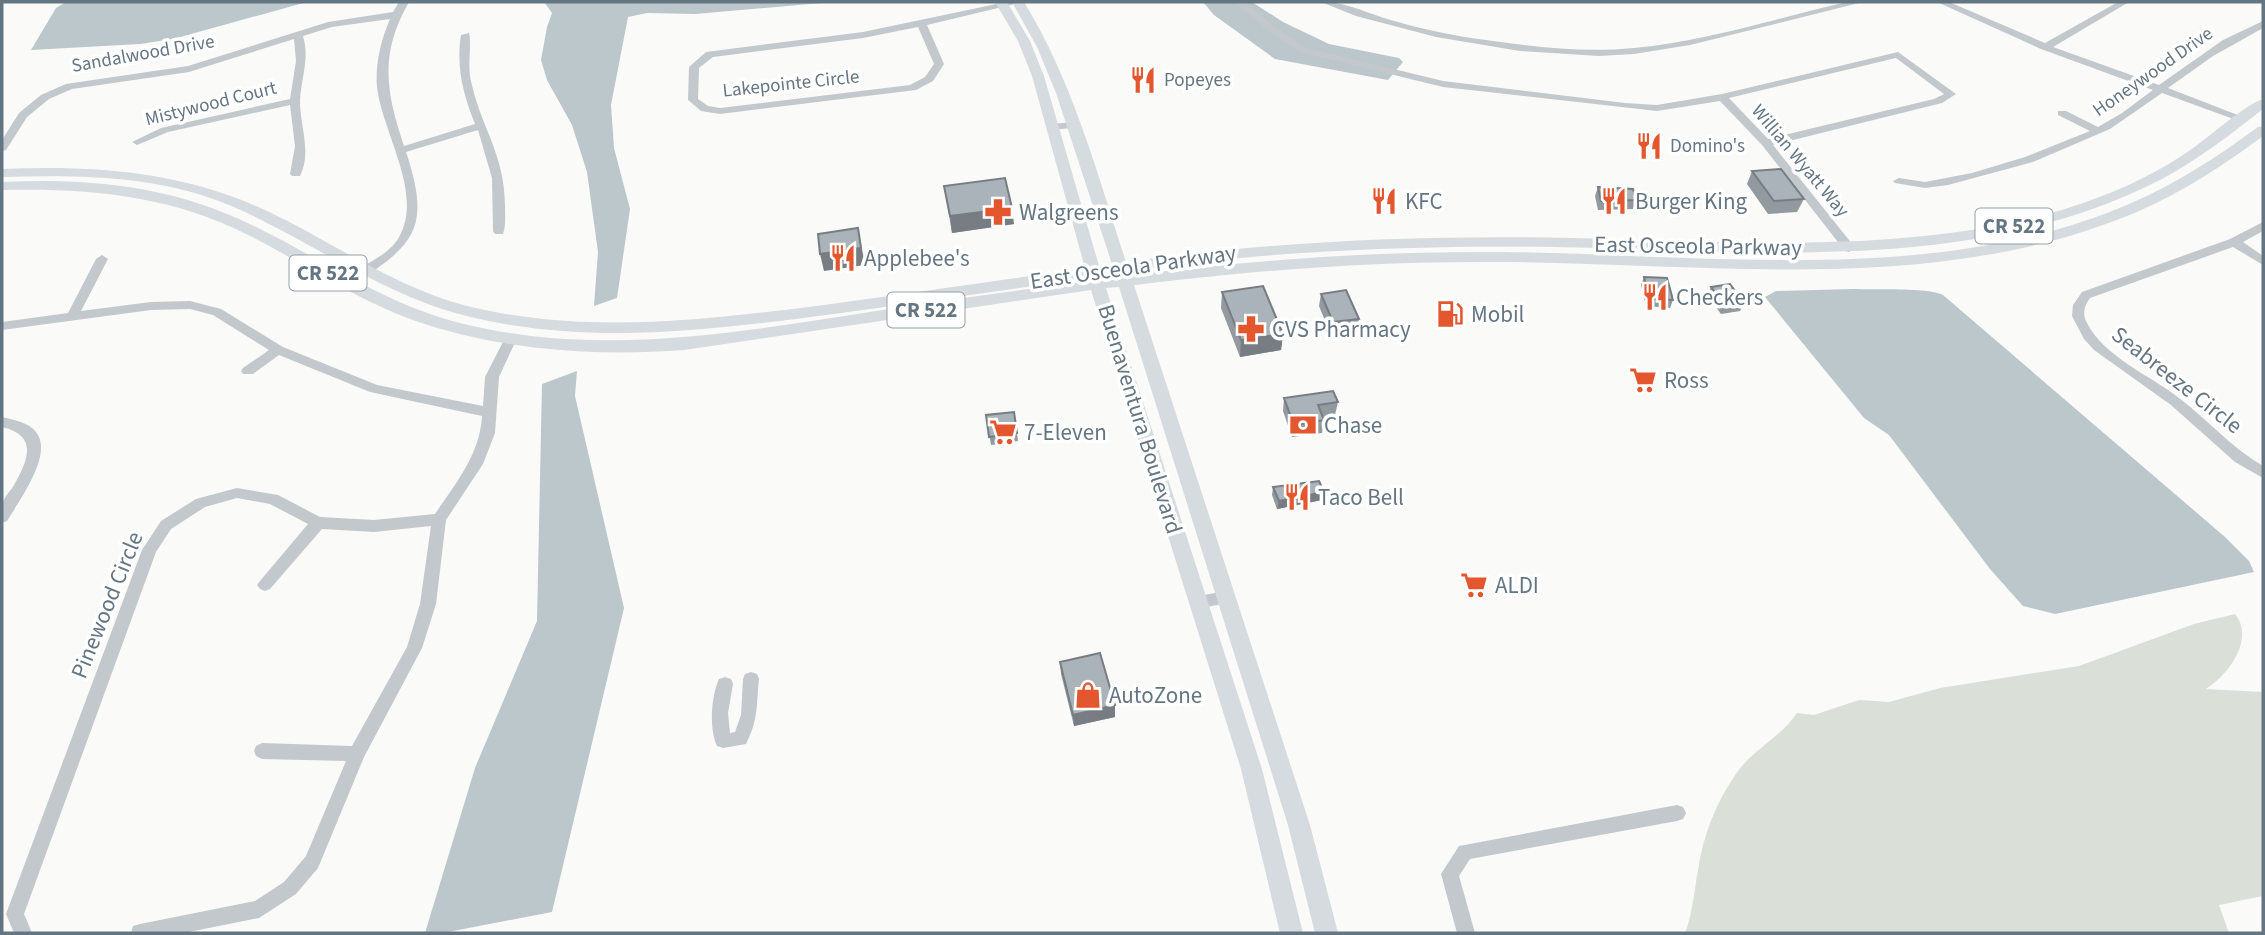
<svg xmlns="http://www.w3.org/2000/svg" width="2265" height="935" viewBox="0 0 2265 935" font-family="'Source Sans 3',sans-serif">
<rect width="100%" height="100%" fill="#fafaf8"/>
<path fill="#dadfd7" d="M2235 614C2255 639 2229 674 2206 689L2263 692V896L2219 905 2229 933H1685C1693 912 1694 892 1698 870 1703 836 1716 802 1736 774 1752 750 1780 738 1797 713L1814 715 1859 700 1889 702 1940 688 2079 666 2194 624Z"/>
<g fill="#bbc7cb">
<polygon points="66,2 307,2 173,39 140,44 31,50 56,8"/>
<polygon points="544,2 833,2 695,14 647,13 628,17 611,105 614,148 630,209 617,298 594,306 598,252 587,172 572,125 547,80 541,60 547,27 552,13"/>
<polygon points="1203,2 1252,2 1283,22 1329,44 1399,58 1403,62 1388,80 1275,59 1214,15"/>
<path d="M1854 289C1875 290 1927 287 1943 295L2225 537 2249 561 2254 572 2055 614 2023 606 1990 569 1889 435 1864 418 1765 297 1776 291Z"/>
<polygon points="577,371 575,396 624,608 552,912 443,933 425,933 475,768 537,621 542,384"/>
</g>
<g fill="none" stroke-linecap="round" stroke-linejoin="round">
<g fill="#c3c8cc" fill-rule="evenodd">
<path d="M399 2H409C379 54 386 92 404 146L475 124C463 94 456 67 461 35L469 33C472 47 467 64 471 81 481 128 505 154 505 207 505 216 506 226 503 234H495L493 231 492 178 478 130 406 152C432 230 414 245 351 286L347 287 341 283C357 265 387 259 399 237 424 194 382 132 377 87 375 64 381 40 390 19L332 27 303 36C310 59 301 78 300 101 300 127 312 152 300 176H292L290 174 295 146 290 105 168 132 137 145 132 142 161 128 290 99 296 61 294 39 189 72 72 89 49 99 27 117 6 150 2 151V140L19 113 41 95 66 84 188 66 328 22 393 12Z"/>
<path d="M1006 2H1023L927 25 944 64 933 81 916 90 720 114 701 111 688 100 689 67 706 52 863 32ZM918 27 934 64 925 77 910 85 720 108 708 106 698 99 699 68 713 57 863 38Z"/>
<path d="M1234 2H1245L1276 28 1307 48 1443 81 1625 103 1657 105 1722 94 1898 52 1956 94 1942 103 1773 145 1853 245 1855 248 1849 252 1845 251 1762 145 1720 101 1657 111 1443 87 1300 52 1270 32ZM1896 58 1944 94 1934 99 1768 139 1729 98Z"/>
<path d="M1321 2C1346 1 1373 16 1398 22 1426 30 1456 36 1486 40 1535 47 1585 53 1634 48 1706 41 1777 18 1847 2H1863L1690 45 1634 54 1599 56 1520 51 1436 37 1356 16Z"/>
<polygon points="1937,2 1949,2 2045,43 2118,2 2129,2 2053,47 2159,85 2223,40 2263,21 2263,28 2213,56 2168,88 2248,119 2247,121 2239,121 2162,93 2110,129 2033,162 1948,185 1925,188 1895,183 1893,181 1899,178 1925,182 1972,173 2025,157 2090,131 2058,115 2058,111 2066,111 2098,127 2122,113 2153,90 2041,49"/>
<polygon points="1075,122 1079,123 1079,127 1052,130 1047,127 1052,124"/>
<path d="M2263 222V231L2243 242 2263 256V265L2233 247 2090 298C2084 306 2082 314 2087 323 2104 357 2150 375 2179 398 2208 420 2232 448 2263 466V478L2235 462 2171 405 2094 350 2084 339 2072 316 2073 305 2082 292 2230 239Z"/>
<path d="M102 255 108 259 81 311 151 302 190 301 221 309 283 347 377 385 483 406 485 377 505 338 511 334 517 338 499 377 495 433 483 464 446 520 436 604 422 648 364 757 318 868 296 894 259 918 184 933H131L133 926 140 924 255 901 284 882 306 856 346 761 262 759 256 756 254 751 256 746 262 743 352 746 407 647 420 604 431 526 374 532 322 529 270 589 265 591 260 589 257 585 260 581 308 524 270 504 237 498 205 507 171 529 156 552 24 914 32 933H14L6 914 142 550 161 521 196 499 237 488 278 495 320 517 374 520 435 514C456 483 480 454 482 416L370 392 279 355 253 374H243L241 371 243 368 269 350 213 315 190 309 151 310 2 330V322L68 313 96 259Z"/>
<path d="M2 417C14 420 28 422 36 432 54 454 19 501 7 521L2 523C2 518 1 511 2 506 3 499 9 492 13 487 28 460 39 436 2 427Z"/>
<path d="M1226 591 1231 593 1234 597 1231 601C1221 605 1203 609 1193 605L1190 601 1193 597Z"/>
<path d="M751 672 757 674 759 679C756 706 759 718 746 744L723 748 717 746C709 728 711 697 719 679L725 677 731 679 733 684 728 713 730 733 735 732 741 715 743 679 745 674Z"/>
<polygon points="1677,805 1683,807 1686,813 1683,819 1677,821 1470,859 1459,876 1475,933 1457,933 1441,874 1459,846"/>
</g>
<path fill="#d6dbdf" fill-rule="evenodd" d="M995 2H1007L1030 41 1044 76 1099 266 1112 264 1056 93 1037 47 1012 2H1024C1073 82 1097 173 1126 262 1275 241 1423 235 1572 238 1718 241 1863 252 2007 224 2069 211 2134 188 2186 153 2206 140 2244 105 2263 99V109C2231 134 2198 160 2162 179 1974 276 1754 250 1551 247 1409 245 1269 251 1129 271L1131 275C1254 260 1378 251 1502 252 1705 254 1937 287 2129 204 2176 184 2217 157 2258 127L2263 126V136C2224 165 2184 191 2139 211 1939 297 1710 263 1500 262 1377 261 1255 270 1134 285L1310 825 1338 933H1315L1288 825 1119 287 1106 288 1262 769 1303 933H1280L1241 769 1091 290 684 350C594 357 498 350 413 320 354 299 304 263 248 235 170 195 88 188 2 190V182C83 178 164 185 239 219 316 254 384 306 468 325 592 354 714 336 838 317 921 304 1005 292 1089 281L1088 278C1001 291 913 303 826 315 704 331 583 346 463 315 378 293 309 239 229 205 158 175 78 175 2 177V169C92 165 182 171 265 210 333 242 394 287 467 306 586 335 705 320 824 305 911 293 998 281 1085 268L1032 76 1018 41ZM1115 274 1116 277 1103 279 1102 275Z"/>
</g>
<g fill="#929a9f">
<polygon points="1752,171 1804,199 1797,212 1768,214 1747,184"/>
<polygon points="944,186 1014,224 952,233"/>
<polygon points="1598,187 1636,200 1633,209 1598,210 1595,196"/>
<polygon points="1644,277 1673,300 1670,308 1646,306 1641,285"/>
<polygon points="1711,287 1744,303 1740,311 1721,314 1707,295"/>
<polygon points="1222,292 1283,334 1281,350 1240,357 1221,308"/>
<polygon points="1321,294 1359,319 1357,332 1331,335 1319,306"/>
<polygon points="1284,398 1338,402 1335,415 1322,417 1324,420 1322,433 1292,437 1283,411"/>
<polygon points="986,415 1017,433 1018,441 991,445"/>
<polygon points="1273,487 1322,500 1277,509 1272,495"/>
<polygon points="1060,662 1115,705 1115,717 1074,726 1061,674"/>
</g>
<g fill="#777d82">
<polygon points="1012,208 1014,224 952,233 950,216"/>
<polygon points="858,228 865,265 824,271 820,254"/>
<polygon points="1283,334 1281,350 1240,357 1241,340"/>
<polygon points="1324,492 1322,500 1277,509 1279,501"/>
<polygon points="1115,705 1115,717 1074,726 1073,715"/>
</g>
<g fill="#aab3b9" stroke="#777d82" stroke-width="2">
<polygon points="1781,169 1804,199 1774,201 1752,171"/>
<polygon points="1005,178 1012,208 950,216 944,186"/>
<polygon points="1598,187 1633,189 1636,200 1601,201"/>
<polygon points="858,228 861,248 820,254 818,234"/>
<polygon points="1644,277 1667,278 1673,300 1649,298"/>
<polygon points="1730,284 1744,303 1725,305 1711,287"/>
<polygon points="1263,286 1283,334 1241,340 1222,292"/>
<polygon points="1346,290 1359,319 1333,322 1321,294"/>
<polygon points="1333,391 1338,402 1318,405 1324,420 1294,425 1284,398"/>
<polygon points="1014,412 1017,433 989,437 986,415"/>
<polygon points="1319,481 1324,492 1279,501 1273,487"/>
<polygon points="1100,653 1115,705 1073,715 1060,662"/>
</g>
<defs>
<symbol id="restaurant-bare" viewBox="-9 -9 18 18"><path d="M-5-6h1v4h1v-4h1v4h1v-4h1v5L-1.5 .5V6h-2V.5L-5-1ZM5-6V6H3V1.5H1.5Q1.5-4 5-6Z" fill="#e4572e" stroke="#fff" stroke-width="2.5" paint-order="stroke"/></symbol>
<symbol id="pharmacy-bare" viewBox="-9 -9 18 18"><path d="M-2-6h4v4h4v4h-4v4h-4v-4h-4v-4h4Z" fill="#e4572e" stroke="#fff" stroke-width="2.5" paint-order="stroke"/></symbol>
<symbol id="fuel-bare" viewBox="-9 -9 18 18"><path d="M-5.5-6h7V0h2V4h1.3V-2.5L3-4.5l.8-.8L6-3V5H2.5V1h-1V6h-7ZM-4.2-4.7v3.2H.2V-4.7Z" fill="#e4572e" stroke="#fff" stroke-width="2.5" paint-order="stroke"/></symbol>
<symbol id="supermarket-bare" viewBox="-9 -9 18 18"><path d="M-6-5.5h2.5l.6 2H6L4.5 2H-2.5L-4.4-4H-6ZM-1.5 3.2a1.3 1.3 0 1 0 .1 0ZM3 3.2a1.3 1.3 0 1 0 .1 0Z" fill="#e4572e" stroke="#fff" stroke-width="2.5" paint-order="stroke"/></symbol>
<symbol id="bank-bare" viewBox="-9 -9 18 18"><path d="M-6-4H6V4H-6ZM0-2.3a2.3 2.3 0 1 0 0 4.6a2.3 2.3 0 1 0 0-4.6Z" fill="#e4572e" stroke="#fff" stroke-width="2.5" paint-order="stroke"/></symbol>
<symbol id="shop-bare" viewBox="-9 -9 18 18"><path d="M-5-2.5h2.3a2.7 3.5 0 0 1 5.4 0H5L5.5 6h-11ZM-1.5-2.5h3a1.5 2.3 0 0 0-3 0Z" fill="#e4572e" stroke="#fff" stroke-width="2.5" paint-order="stroke"/></symbol>
</defs>
<g fill-rule="evenodd">
<use href="#restaurant-bare" x="1124" y="61" width="38" height="38"/>
<use href="#restaurant-bare" x="1630" y="127" width="38" height="38"/>
<use href="#restaurant-bare" x="1365" y="182" width="38" height="38"/>
<use href="#restaurant-bare" x="1595" y="182" width="38" height="38"/>
<use href="#pharmacy-bare" x="979" y="193" width="38" height="38"/>
<use href="#restaurant-bare" x="824" y="239" width="38" height="38"/>
<use href="#restaurant-bare" x="1636" y="278" width="38" height="38"/>
<use href="#fuel-bare" x="1431" y="295" width="38" height="38"/>
<use href="#pharmacy-bare" x="1232" y="310" width="38" height="38"/>
<use href="#supermarket-bare" x="1624" y="361" width="38" height="38"/>
<use href="#bank-bare" x="1284" y="406" width="38" height="38"/>
<use href="#supermarket-bare" x="984" y="413" width="38" height="38"/>
<use href="#restaurant-bare" x="1278" y="478" width="38" height="38"/>
<use href="#supermarket-bare" x="1455" y="566" width="38" height="38"/>
<use href="#shop-bare" x="1069" y="676" width="38" height="38"/>
</g>
<g text-anchor="middle" dominant-baseline="central" stroke-width="7" stroke-linejoin="round" paint-order="stroke">
<g font-size="19" fill="#657683" stroke="#fff">
<text transform="translate(143 54) rotate(-10)">Sandalwood Drive</text>
<text transform="translate(2153 72) rotate(-35)">Honeywood Drive</text>
<text transform="translate(791 84) rotate(-6)">Lakepointe Circle</text>
<text transform="translate(211 104) rotate(-14)">Mistywood Court</text>
<text transform="translate(1800 161) rotate(50)">Willian Wyatt Way</text>
</g>
<g font-size="19" fill="#657683" stroke="#fff" text-anchor="start">
<text x="1164" y="80">Popeyes</text>
<text x="1670" y="146">Domino's</text>
</g>
<g fill="#fff" stroke="#939fa8" stroke-width="2">
<rect x="1975.5" y="208.5" width="77" height="35" rx="5"/>
<rect x="289.5" y="255.5" width="77" height="35" rx="5"/>
<rect x="887.5" y="292.5" width="77" height="35" rx="5"/>
</g>
<g font-size="21" font-weight="bold" fill="#657683">
<text x="2014" y="226">CR 522</text>
<text x="328" y="273">CR 522</text>
<text x="926" y="310">CR 522</text>
</g>
<g font-size="23" fill="#657683" stroke="#fff" text-anchor="start">
<text x="1405" y="201">KFC</text>
<text x="1635" y="201">Burger King</text>
<text x="1019" y="212">Walgreens</text>
<text x="864" y="258">Applebee's</text>
<text x="1676" y="297">Checkers</text>
<text x="1471" y="314">Mobil</text>
<text x="1272" y="329">CVS Pharmacy</text>
<text x="1664" y="380">Ross</text>
<text x="1324" y="425">Chase</text>
<text x="1024" y="432">7-Eleven</text>
<text x="1318" y="497">Taco Bell</text>
<text x="1495" y="585">ALDI</text>
<text x="1109" y="695">AutoZone</text>
</g>
<g font-size="23" fill="#657683" stroke="#fff">
<text transform="translate(1698 246) rotate(1)">East Osceola Parkway</text>
<text transform="translate(1133 267) rotate(-8)">East Osceola Parkway</text>
<text transform="translate(2177 380) rotate(38)">Seabreeze Circle</text>
<text transform="translate(1140 419) rotate(73)">Buenaventura Boulevard</text>
<text transform="translate(107 605) rotate(-68)">Pinewood Circle</text>
</g>
</g>
<rect width="2265" height="935" fill="none" stroke="#657683" stroke-width="7"/>
</svg>
